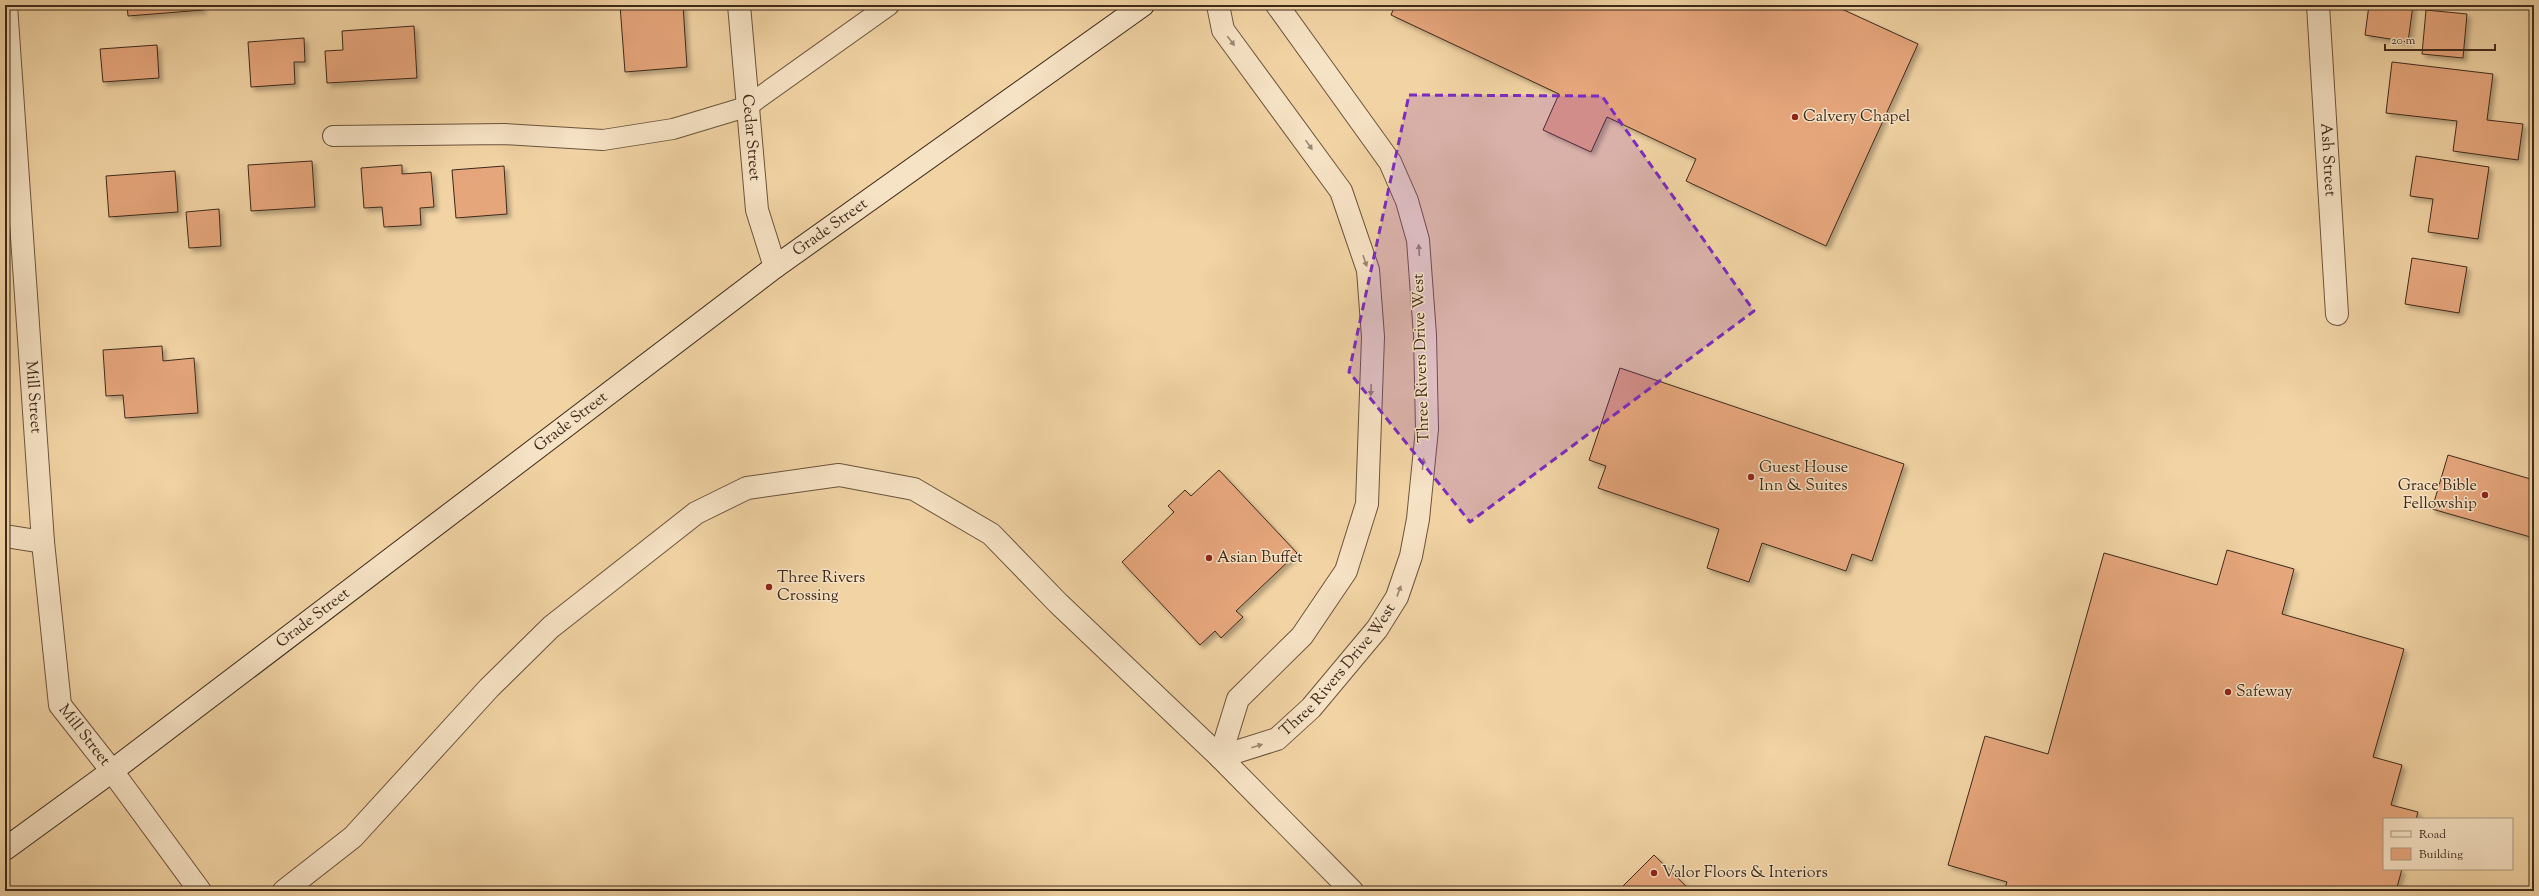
<svg xmlns="http://www.w3.org/2000/svg" width="2539" height="896" viewBox="0 0 2539 896" font-family="'Sorts Mill Goudy',serif">
<defs>
<filter id="shadow"><feDropShadow dx="3.5" dy="3.5" stdDeviation="2" flood-color="#0004"/></filter>
</defs>
<rect width="100%" height="100%" fill="#f1d3a4"/>
<filter id="stains"><feTurbulence type="fractalNoise" baseFrequency=".005" numOctaves="4"/><feColorMatrix values="0 0 0 0 .2 0 0 0 0 .09 0 0 0 0 .02 0 0 0 .5 -.17"/></filter>
<radialGradient id="worn" r=".72"><stop offset=".6" stop-color="#630" stop-opacity="0"/><stop offset="1" stop-color="#630" stop-opacity=".3"/></radialGradient>
<g fill="#e6a67c" stroke="#3e2a1a" filter="url(#shadow)">
<polygon points="127,5 202,5 203,10 128,16"/>
<polygon points="620,5 683,5 687,67 625,72"/>
<polygon points="1395,5 1833,5 1918,44 1826,246 1686,181 1696,159 1607,117 1591,152 1543,130 1559,94 1391,15"/>
<polygon points="2369,5 2413,5 2408,42 2365,35"/>
<polygon points="2426,10 2467,14 2463,58 2422,54"/>
<polygon points="414,26 417,78 327,83 325,51 343,50 342,31"/>
<polygon points="304,38 305,62 294,62 295,84 251,87 248,42"/>
<polygon points="157,45 159,78 103,82 100,49"/>
<polygon points="2392,62 2493,74 2487,120 2523,124 2518,160 2453,151 2457,121 2386,113"/>
<polygon points="2416,156 2489,167 2478,239 2428,232 2433,199 2410,196"/>
<polygon points="312,161 315,207 251,211 248,165"/>
<polygon points="402,165 402,174 431,172 434,207 420,208 421,225 384,227 382,207 364,208 361,168"/>
<polygon points="504,166 507,214 456,218 452,170"/>
<polygon points="175,171 178,212 109,217 106,176"/>
<polygon points="219,209 221,246 189,248 186,212"/>
<polygon points="2412,258 2467,267 2459,313 2405,304"/>
<polygon points="162,346 163,361 194,358 198,413 125,418 123,395 106,396 103,350"/>
<polygon points="1620,368 1904,464 1872,561 1852,554 1846,571 1762,543 1749,582 1707,568 1719,529 1598,488 1606,466 1589,460"/>
<polygon points="2448,455 2534,480 2534,538 2432,509"/>
<polygon points="1219,470 1297,553 1236,611 1243,617 1221,638 1215,631 1200,645 1122,562 1174,512 1168,506 1185,490 1191,496"/>
<polygon points="2227,550 2294,569 2282,614 2404,649 2373,757 2402,765 2391,805 2418,812 2416,819 2384,819 2384,869 2402,869 2396,891 2004,891 2007,882 1948,865 1985,736 2048,754 2104,553 2217,585"/>
<polygon points="1654,855 1691,891 1618,891"/>
</g>
<g fill="none" stroke-linecap="round" stroke-linejoin="round">
<defs>
<polyline id="service" points="333,136 504,134 603,140 673,129 746,107 889,5"/>
<g id="minor">
<path id="s1" d="M739 5 757 210 775 267"/>
<polyline points="1218,5 1223,30 1341,191 1368,270 1373,337 1367,504 1346,571 1302,636 1238,699 1220,757"/>
<path id="s2" d="M2318 5 2337 314"/>
<polyline points="5,536 43,542"/>
<path id="s3" d="M1220 757 1277 739 1311 708 1377 629 1397 597 1411 556 1418 519 1427 429 1425 335 1418 240 1407 201 1390 162 1277 5"/>
<polyline points="112,771 200,891"/>
<polyline points="284,891 353,837 489,688 551,627 696,513 747,488 839,475 914,489 991,534 1058,603 1220,757 1352,891"/>
</g>
<g id="tertiary">
<path id="s4" d="M6 5 43 542 60 705 112 771"/>
</g>
<g id="secondary">
<path id="s5" d="M5 849 112 771 775 267 1143 5"/>
</g>
</defs>
<use href="#service" stroke="#6b543c" stroke-width="22"/>
<use href="#minor" stroke="#6b543c" stroke-width="24"/>
<use href="#tertiary" stroke="#6b543c" stroke-width="24"/>
<use href="#secondary" stroke="#3e2a1a" stroke-width="24"/>
<use href="#service" stroke="#f6e2c4" stroke-width="20"/>
<use href="#minor" stroke="#f6e2c4" stroke-width="22"/>
<use href="#tertiary" stroke="#f6e2c4" stroke-width="22"/>
<use href="#secondary" stroke="#f6e2c4" stroke-width="22"/>
</g>
<defs><path id="oneway-solid" d="M-6-.8H1V-3.2L6.5 0L1 3.2V.8H-6Z"/></defs>
<g fill="#9a866f">
<use href="#oneway-solid" transform="translate(1231 41) rotate(53)"/>
<use href="#oneway-solid" transform="translate(1309 145) rotate(55)"/>
<use href="#oneway-solid" transform="translate(1419 250) rotate(-94)"/>
<use href="#oneway-solid" transform="translate(1365 261) rotate(71)"/>
<use href="#oneway-solid" transform="translate(1371 390) rotate(92)"/>
<use href="#oneway-solid" transform="translate(1423 464) rotate(-84)"/>
<use href="#oneway-solid" transform="translate(1399 591) rotate(-70)"/>
<use href="#oneway-solid" transform="translate(1257 746) rotate(-18)"/>
</g>
<path fill="#7b2cbf" fill-opacity="0.2" stroke="#7b2cbf" stroke-width="3" stroke-dasharray="8 5" stroke-linejoin="round" d="M1409 95 1602 96 1754 311 1470 522 1349 372Z"/>
<g fill="#8f2418" stroke="#f6e2c4" stroke-width="1.5">
<circle cx="1795" cy="117" r="4"/>
<circle cx="1751" cy="477" r="4"/>
<circle cx="2485" cy="495" r="4"/>
<circle cx="1209" cy="558" r="4"/>
<circle cx="769" cy="587" r="4"/>
<circle cx="2228" cy="692" r="4"/>
<circle cx="1654" cy="873" r="4"/>
</g>
<g text-anchor="middle" dominant-baseline="central" stroke-width="3" stroke-linejoin="round" paint-order="stroke">
<g font-size="16" fill="#3e2a1a" stroke="#f6e2c4" text-anchor="start">
<text x="1803" y="117">Calvery Chapel</text>
<text x="1759" y="468">Guest House<tspan x="1759" dy="18">Inn &amp; Suites</tspan></text>
<text x="2477" y="486" text-anchor="end">Grace Bible<tspan x="2477" dy="18">Fellowship</tspan></text>
<text x="1217" y="558">Asian Buffet</text>
<text x="777" y="578">Three Rivers<tspan x="777" dy="18">Crossing</tspan></text>
<text x="2236" y="692">Safeway</text>
<text x="1662" y="873">Valor Floors &amp; Interiors</text>
</g>
<g font-size="16" fill="#3e2a1a" stroke="#f6e2c4">
<text stroke="none"><textPath href="#s1" startOffset="133">Cedar Street</textPath></text>
<text stroke="none"><textPath href="#s2" startOffset="155">Ash Street</textPath></text>
<text stroke="none"><textPath href="#s5" startOffset="1033">Grade Street</textPath></text>
<text transform="translate(1422 358) rotate(-92)">Three Rivers Drive West</text>
<text stroke="none"><textPath href="#s4" startOffset="393">Mill Street</textPath></text>
<text stroke="none"><textPath href="#s5" startOffset="709">Grade Street</textPath></text>
<text stroke="none"><textPath href="#s5" startOffset="385">Grade Street</textPath></text>
<text stroke="none"><textPath href="#s3" startOffset="152">Three Rivers Drive West</textPath></text>
<text stroke="none"><textPath href="#s4" startOffset="741">Mill Street</textPath></text>
</g>
</g>
<rect width="2539" height="896" fill="none" stroke="#f1d3a4" stroke-width="20"/>
<rect x="6" y="6" width="2527" height="884" fill="none" stroke="#3e2a1a" stroke-width="2"/>
<rect x="10" y="10" width="2519" height="876" fill="none" stroke="#3e2a1a"/>
<rect x="2383" y="818" width="130" height="52" fill="#f6e2c4" stroke="#ac9880"/>
<rect x="2391" y="831" width="20" height="6" fill="#f6e2c4" stroke="#ac9880"/>
<text x="2419" y="838" font-size="12" fill="#3e2a1a">Road</text>
<rect x="2391" y="848" width="20" height="12" fill="#e6a67c" stroke="#ac9880"/>
<text x="2419" y="858" font-size="12" fill="#3e2a1a">Building</text>
<path d="M2385 44v6h110v-6" fill="none" stroke="#3e2a1a" stroke-width="2"/>
<text x="2391" y="44" font-size="12" fill="#3e2a1a" stroke="#f6e2c4" stroke-width="3" paint-order="stroke">20 m</text>
<rect width="100%" height="100%" filter="url(#stains)"/>
<rect width="100%" height="100%" fill="url(#worn)"/>
</svg>
